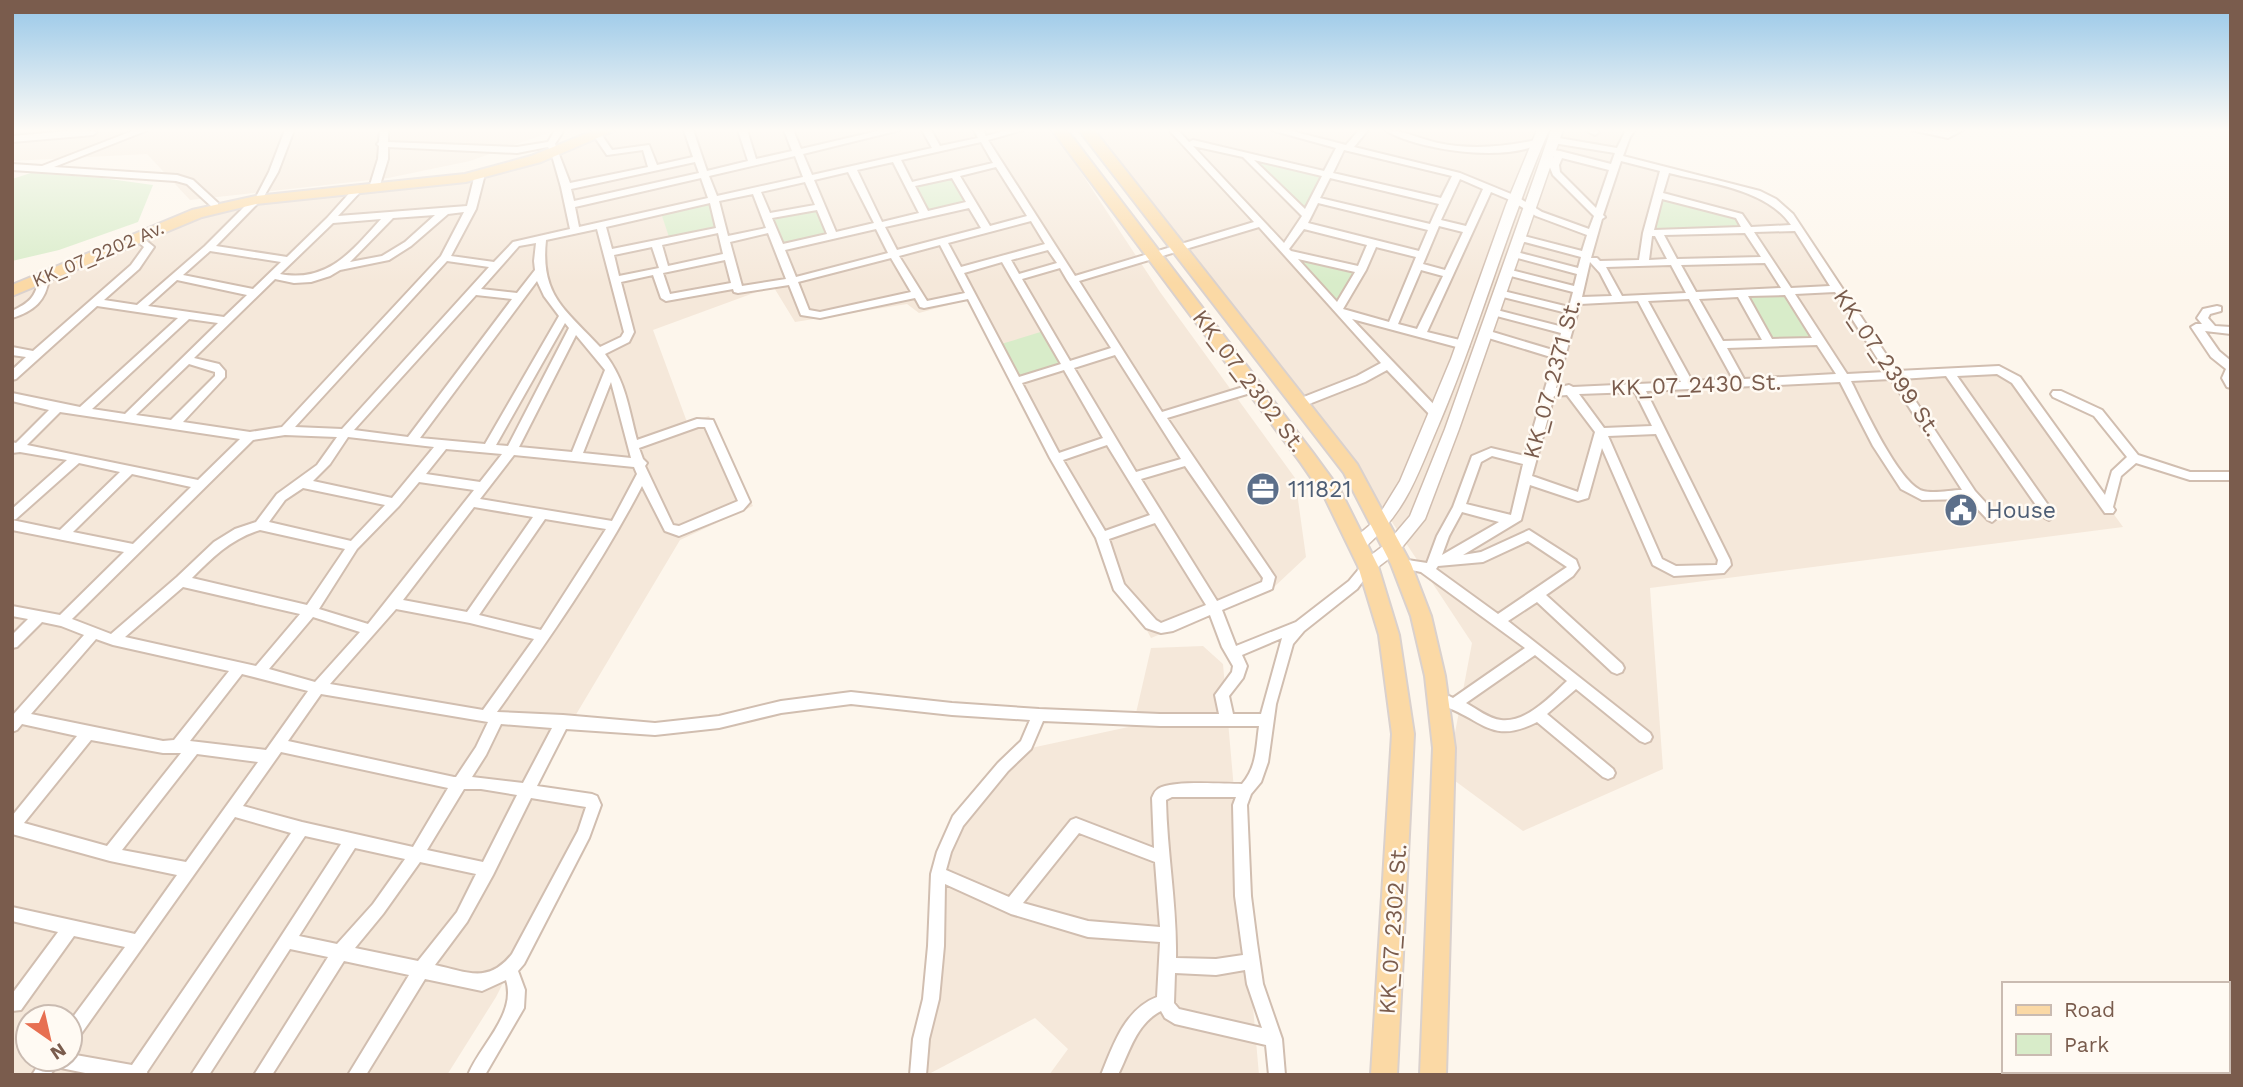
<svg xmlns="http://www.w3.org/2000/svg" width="2243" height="1087" viewBox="0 0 2243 1087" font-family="'Work Sans',sans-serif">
<rect width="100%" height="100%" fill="#fdf6ec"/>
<g fill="#f5e8da" fill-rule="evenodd">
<polygon points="12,130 556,130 470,161 388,178 190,200 147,154 12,161"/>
<path d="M611 130H1053L1160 292 1295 478 1306 557 1273 588 1151 638 967 300 919 313 907 304 795 322 773 286 653 330 687 422 709 416 753 506 680 540 534 785 596 798 496 997 447 1075H12V291L227 205 466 178ZM28 1017H70V1059H28Z"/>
<polygon points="1088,130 1636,130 1617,156 1746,188 1779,210 1890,373 2010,370 2123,527 1650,588 1663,769 1523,831 1447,775 1472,643 1361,475"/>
<polygon points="1203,646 1223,664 1259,1075 1049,1075 1068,1049 1035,1018 927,1075 919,1075 952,817 1013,752 1133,726 1151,648"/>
</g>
<g fill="#d8ecc9">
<polygon points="1246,157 1330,175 1307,216"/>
<polygon points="31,173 102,178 153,185 138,222 59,250 12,261 12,179"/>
<polygon points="955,175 972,204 925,215 909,185"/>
<polygon points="1658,195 1735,213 1749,231 1652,234"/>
<polygon points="714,201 720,230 670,240 661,213"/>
<polygon points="819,207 833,236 779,248 768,216"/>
<polygon points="1289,254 1361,270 1338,309"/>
<polygon points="1786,291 1818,341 1768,341 1741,293"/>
<polygon points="1047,330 1069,366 1018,381 998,345"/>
</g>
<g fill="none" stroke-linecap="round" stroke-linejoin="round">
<defs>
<g id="minor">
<polygon points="80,130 97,132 93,135 12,142 12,136"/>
<polygon points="135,130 148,130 54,167 177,175 193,180 218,203 218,207 212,207 187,184 176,181 12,170 12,164 42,166"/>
<path d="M285 130H294L278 172 263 198 260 199 259 202 216 246 287 257 327 218 354 188 357 187 362 190 338 216 467 206 475 174 480 171 485 174 476 209 451 256 494 262 513 242 570 229 561 187 551 152 548 147 517 153 388 147V159L380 185 375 188 370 185 378 159 379 146 377 144 379 142 380 130H388V142L517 147 548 142 555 130H564L555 144 570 183 648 167 643 150 607 155 594 136 598 133 601 134 612 150 649 145 657 165 693 157 684 130H693L707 171 748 161 738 130H747L756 159 792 151 784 130H793L801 149 882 130H900L803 154 812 175 932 148 922 130H931L940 146 978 138 974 130H983L986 136 1007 130H1023L988 140 1075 276 1254 222 1169 130H1178L1189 142 1193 140 1324 171 1336 148 1271 130H1288L1346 145 1359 130H1368L1354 147 1460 173 1516 196 1542 212 1589 229 1594 216 1553 175 1549 165 1554 156 1548 153 1553 150 1560 151 1611 164 1615 153 1553 143 1549 140 1553 137 1617 148 1626 130H1635L1630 137 1623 156 1760 191 1776 199 1793 214 1897 371 1999 366 2020 377 2105 495 2112 471 2127 457 2094 416 2053 397 2051 394 2053 391H2061L2102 410 2138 455 2190 472H2231V480H2190L2136 463 2121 476 2113 507 2115 510 2113 513H2105L2012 383 1997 374 1957 376 2053 512 2055 515 2049 520 2045 518 1946 376 1901 379 1975 491 1996 514 1998 517 1992 522 1988 520 1968 499 1922 500 1901 489 1873 446 1840 382 1646 391 1730 560 1731 565 1724 573 1674 576 1653 565 1602 448 1588 498 1578 501 1530 485 1521 520 1463 555 1481 552 1529 530 1576 560 1579 568 1573 576 1546 595 1622 664 1624 668 1622 672 1617 674 1612 672 1537 602 1508 621 1650 733 1652 737 1650 741 1645 743 1640 741 1576 689 1547 714 1613 769 1615 773 1613 777 1608 779 1603 777 1537 722C1492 745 1483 720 1444 706L1442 702 1444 698 1449 696 1453 698 1525 648 1421 572 1397 567 1395 564 1397 561 1401 559 1427 563 1437 536 1453 507 1472 456 1491 448 1525 456 1554 358 1482 336 1481 334 1486 330 1556 351 1561 333 1489 314 1488 312 1493 309 1563 327 1567 313 1495 295 1494 293 1499 290 1569 307 1573 292 1503 274 1502 272 1507 269 1574 286 1577 274 1510 256 1508 254 1513 251 1578 268 1581 257 1517 240 1515 238 1520 235 1582 251 1587 235 1536 216 1510 200 1491 192 1427 332 1468 342 1469 345 1468 348 1464 349 1352 319 1440 411 1442 414 1436 418 1432 417 1387 370 1365 382 1304 406H1296L1294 403 1296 400 1357 376 1381 363 1259 227 1079 281 1162 412 1253 384 1258 388 1257 391 1167 418 1275 577 1272 589 1222 610 1236 646 1296 622 1349 581 1364 563H1372L1374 566 1357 589 1304 631 1293 644 1276 704 1268 762 1261 782 1251 794 1247 805 1251 896 1257 943 1263 984 1282 1039 1285 1075H1269L1266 1045 1175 1024 1165 1018 1161 1011C1136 1024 1130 1051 1118 1075H1101C1113 1045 1125 1009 1157 997L1160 942 1088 937 1011 914 945 884 944 946 939 999 929 1039 926 1075H910L913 1039 923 999 928 946 931 874 937 852 953 816 998 763 1021 741 1030 720 952 715 851 704 781 713 719 728 655 735 566 729 537 786 592 794 597 796 601 805 589 838 524 964 518 971 525 990 524 1008 485 1075H468C480 1045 517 1014 506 980L482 991 425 979 366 1075H348L409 975 344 961 272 1075H254L328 957 290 949 209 1075H191L341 844 305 836 147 1072 148 1075H95L56 1067 50 1075H32L42 1059H70V1054L132 1065 291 833 235 817 76 1041 70 1043V1021L125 947 74 936 21 1010 12 1011V994L58 932 12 921V907L135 934 177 875 110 861 12 834V816L77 736 22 724 17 730 12 732V716L84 635 61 626 42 622 17 647 12 648V635L28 619 12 616V606L60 615 124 552 12 530V509L67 460 20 452 12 453V442L16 443 49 410 12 401V393L80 407 178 318 97 306 16 379 12 380V370L26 357 12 355V347L33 351 131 265 144 247 133 237 138 234 154 247 139 269 104 300 137 305 205 246 253 198 256 197 269 172ZM981 142 993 163 912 182 901 160ZM1193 146 1243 157 1302 216 1284 243ZM1344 150 1452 176 1441 198 1333 173ZM795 156 803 177 717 196 709 176ZM1562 158 1609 170 1596 208 1560 172 1559 165ZM1254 160 1322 176 1305 209ZM1621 161 1660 171 1643 233 1639 260 1600 261 1597 258H1591L1602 219 1605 217 1603 215ZM695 162 699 173 574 201 571 189ZM893 162 919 213 882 222 857 170ZM996 167 1027 216 990 226 960 176ZM848 172 874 223 836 232 814 180ZM1669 173C1708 183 1767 189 1791 225L1751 227 1742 214 1663 193ZM701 178 708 198 579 227 575 207ZM952 178 966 202 928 211 915 186ZM1330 178 1439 204 1430 224 1320 198ZM1460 179 1483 189 1466 226 1441 220ZM805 182 815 205 770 213 761 192ZM753 194 766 228 728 236 719 201ZM1662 199 1736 218 1741 227 1654 230ZM710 203 716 228 612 249 606 227ZM1318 203 1428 230 1419 251 1308 223ZM969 208 981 228 897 250 885 227ZM817 210 827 234 783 244 772 218ZM464 212 441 256 282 427 250 432 183 422 225 377V371L219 364 194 358 275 279 294 283 311 282 330 276 340 270 389 260 411 246 448 214ZM435 215 405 242 382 256 350 262 393 218ZM381 219C352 251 328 283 280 274L333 223ZM1031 221 1045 244 961 267 948 243ZM1439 226 1463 232 1445 270 1423 264ZM597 229 624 332 621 337 600 347C566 310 540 296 546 240ZM876 229 888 253 796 277 785 250ZM1304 229 1367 245 1358 266 1291 251 1289 249ZM1795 231 1830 286 1791 288 1754 232ZM718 233 723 254 668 266 662 245ZM768 233 786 279 742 286 730 242ZM1745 233 1761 257 1677 259 1664 235ZM1652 236H1655L1667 259 1649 260ZM536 243 534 261 535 270 517 293 481 289 519 246ZM940 245 965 293 927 301 899 256ZM652 247 659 268 619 276 614 255ZM1376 247 1416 257 1389 322 1343 309 1366 270ZM1048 250 1057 263 1019 274 1011 260ZM210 251 281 262 253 289 183 275ZM891 258 911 292 820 312 809 310 798 282ZM1298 259 1355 272 1337 302ZM725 260 731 283 670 294 663 273ZM447 261 489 267 342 429 295 427ZM1002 262 1061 364 1019 377 964 273ZM1590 262 1600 273 1612 296 1582 297ZM1765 263 1781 288 1696 292 1681 265ZM1671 265 1686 293 1622 296 1606 267ZM1060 268 1067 280 1111 348 1070 361 1022 279ZM1421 270 1443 276 1417 329 1398 324ZM653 275 661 298 666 301 733 289 734 292 738 293 789 285 801 315 820 318 915 298 920 307 924 308 968 299 1050 458 1096 538 1114 590 1146 628 1161 633 1173 631 1210 615 1222 647 1233 666 1232 672 1215 695 1219 714H1160L1039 709 952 703 851 692 781 701 719 716 655 723 563 715 497 712C549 639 601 565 642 486L665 531 679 536 743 510 750 502 713 420 697 419 637 440C628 406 626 382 605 354L629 342 634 332 621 282ZM177 280 247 295 224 317 148 306ZM537 281 544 296 559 316 485 444 420 438ZM1835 292 1886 372 1847 374 1795 294ZM476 295 512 299 408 437 354 430ZM1785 295 1812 338 1772 339 1748 296ZM1738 297 1762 340 1723 341 1699 299ZM1689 299 1733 379 1692 381 1648 301ZM1638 301 1681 382 1573 387 1569 385 1556 388 1580 304ZM189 319 218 323 125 414 92 409ZM565 323 569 328 508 446 496 445ZM576 335 605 370 572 452 519 447ZM1817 345 1836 374 1744 379 1727 348ZM1115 355 1181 459 1136 472 1074 368ZM189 364 215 372V376L171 420 136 415ZM1064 370 1103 438 1059 453 1022 383ZM1891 379 1962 490C1951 490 1934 494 1923 491 1899 484 1863 405 1851 381ZM611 382 631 458 583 453ZM1635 392 1652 426 1604 428 1579 394ZM1567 395 1595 432 1578 492 1532 476 1554 396ZM60 412 240 439 198 480 27 445ZM698 427H705L738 501 679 526 673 525 645 466 647 463 643 459 639 448ZM1656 434 1718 560 1717 565 1676 566 1662 559 1608 436ZM285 435 337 437 317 465 277 494 256 522 235 529 214 542 177 577 111 634 72 619 253 440ZM348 437 434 447 392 498 313 481 330 464ZM1107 445 1150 515 1105 531 1063 460ZM446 449 502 454 480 482 426 474ZM514 455 634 467 637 474 612 521 480 499ZM1492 456 1523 464 1511 515 1466 504 1481 462ZM79 463 120 472 60 530 12 520 16 519ZM1185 466 1263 578 1262 582 1217 601 1141 479ZM132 474 191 487 133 544 73 532ZM419 482 474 490 368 624 319 609 357 549 399 506ZM303 488 385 505 351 541 269 522 285 500ZM474 507 533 517 467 612 403 600ZM1462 512 1499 522 1442 555 1449 536ZM545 519 606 529 541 630 479 615ZM1155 523 1206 605 1161 623 1156 620 1124 584 1109 539ZM260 530 345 549 307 605 192 578C213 557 231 539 260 530ZM1528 541 1567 567 1498 614 1436 569 1438 566 1483 562ZM183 587 300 614 256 666 125 637ZM396 609 470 623 534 639 483 710 330 684ZM313 617 360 632 315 682 269 669ZM1282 638 1261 714H1233L1229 696 1243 678 1247 666 1242 655ZM96 639 113 645 229 671 174 740 163 741 31 714ZM1535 655 1567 681C1550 697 1526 723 1501 720 1489 719 1477 709 1466 703ZM242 674 308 691 266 750 190 741ZM321 694 488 722 476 747 456 777H454L288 741ZM1043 721 1160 726H1259C1256 747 1257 767 1242 784 1224 784 1171 780 1158 789 1154 792 1154 794 1152 798L1154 848 1076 818 1071 820 1009 897 946 870 951 852 963 826 1008 771 1031 749ZM501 724 552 728 523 783 472 777 486 755ZM91 740 163 753H181L107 846 24 823ZM281 752 448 788 413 847 302 822 243 806ZM197 754 258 762 186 862 122 850ZM464 789H481L517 795 483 862 427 850ZM1172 797H1236L1233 805 1235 896 1243 955 1216 959 1176 958C1177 905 1167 853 1166 800ZM531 798 586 807 578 831 512 954C488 984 468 972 435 965L467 922 493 875ZM1079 833 1155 862 1160 927 1088 921 1023 903ZM355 848 405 859 373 904 337 944 299 936ZM420 862 476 874 457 912 418 961 355 948 383 914ZM1245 970 1247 984 1262 1028 1179 1009 1174 1003 1175 973 1216 975Z"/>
<path d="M1385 130C1403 130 1420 139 1438 143 1471 150 1504 147 1536 140L1540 143C1508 163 1416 150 1385 130Z"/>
<polygon points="1585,130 1598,130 1599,132 1595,135"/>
<polygon points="1911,130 1947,132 1963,130 1948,138"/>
<path d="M44 275 49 278C46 301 34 311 12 318V311C29 303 36 297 39 278Z"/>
<polygon points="2217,306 2221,307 2221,311 2210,314 2208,318 2215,326 2231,327 2231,334 2205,331 2219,351 2231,361 2231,388 2227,387 2222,378 2226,369 2211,357 2191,327 2196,324 2202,324 2197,318 2203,309"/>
</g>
<g id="tertiary">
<path d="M1537 130H1549C1507 227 1480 328 1439 424 1416 477 1408 510 1363 549H1351L1349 545 1351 541 1376 520 1400 481 1451 359 1506 205Z"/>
<polygon points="1551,130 1563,130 1459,429 1425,519 1399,551 1374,570 1362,570 1360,566 1362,562 1387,543 1410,516 1445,429"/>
</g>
<g id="primary">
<polygon points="595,130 616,130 541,162 466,182 256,204 202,217 12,296 12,285 192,210 256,196 465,174 531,156"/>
<polygon points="1052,130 1067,130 1313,453 1340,490 1378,566 1399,635 1414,734 1397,1075 1371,1075 1392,734 1379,635 1358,566 1325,498 1301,463"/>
<polygon points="1079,130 1094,130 1357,464 1411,564 1431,616 1445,676 1455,748 1446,1075 1420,1075 1433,748 1425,676 1411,616 1391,564 1344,473"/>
</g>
</defs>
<use href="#minor" stroke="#d1beb0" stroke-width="4"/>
<use href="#tertiary" stroke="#d1beb0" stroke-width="3"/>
<use href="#primary" stroke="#dad1cd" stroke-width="4"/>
<use href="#minor" fill="#fff" fill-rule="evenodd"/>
<use href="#tertiary" fill="#fff" fill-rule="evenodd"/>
<use href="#primary" fill="#fbd9a5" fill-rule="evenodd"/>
</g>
<linearGradient id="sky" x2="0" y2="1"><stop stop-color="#97c7e8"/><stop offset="0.46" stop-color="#fefbf6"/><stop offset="1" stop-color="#fefbf6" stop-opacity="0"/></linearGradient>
<rect width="2243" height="283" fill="url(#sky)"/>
<defs>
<symbol id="office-disc" viewBox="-11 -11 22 22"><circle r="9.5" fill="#5c6f8a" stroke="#fffaf3"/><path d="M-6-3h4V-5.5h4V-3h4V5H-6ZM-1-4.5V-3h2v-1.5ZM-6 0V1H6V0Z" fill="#fff"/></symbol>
<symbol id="civic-disc" viewBox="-11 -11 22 22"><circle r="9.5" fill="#5c6f8a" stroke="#fffaf3"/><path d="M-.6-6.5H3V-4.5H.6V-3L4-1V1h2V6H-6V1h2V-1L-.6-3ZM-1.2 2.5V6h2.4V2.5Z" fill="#fff"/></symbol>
</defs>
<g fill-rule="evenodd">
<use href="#office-disc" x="1244" y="470" width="38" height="38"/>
<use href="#civic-disc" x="1942" y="491" width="38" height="38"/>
</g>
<g text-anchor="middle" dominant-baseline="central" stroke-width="5" stroke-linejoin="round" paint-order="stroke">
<g font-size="19" fill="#7a5c4d" stroke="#fffaf3">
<text transform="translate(98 254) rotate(-23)">KK_07_2202 Av.</text>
</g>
<g font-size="23" fill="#7a5c4d" stroke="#fffaf3">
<text transform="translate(1887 363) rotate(56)">KK_07_2399 St.</text>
<text transform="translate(1552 379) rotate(-75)">KK_07_2371 St.</text>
<text transform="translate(1249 381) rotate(53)">KK_07_2302 St.</text>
<text transform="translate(1696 385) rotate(-2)">KK_07_2430 St.</text>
<text transform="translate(1393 929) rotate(-86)">KK_07_2302 St.</text>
</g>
<g font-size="23" fill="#4e5e75" stroke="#fffaf3" text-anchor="start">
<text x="1288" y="489">111821</text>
<text x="1986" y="510">House</text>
</g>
</g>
<rect width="2243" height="1087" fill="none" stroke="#7a5c4d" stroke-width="28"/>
<rect x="2002" y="982" width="228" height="91" fill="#fffaf3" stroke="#cabbb1" stroke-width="2"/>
<rect x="2016" y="1005" width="35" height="10" fill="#fbd9a5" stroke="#cabbb1" stroke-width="2"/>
<text x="2064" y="1017" font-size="21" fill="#7a5c4d">Road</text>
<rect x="2016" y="1034" width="35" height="21" fill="#d8ecc9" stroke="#cabbb1" stroke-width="2"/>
<text x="2064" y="1052" font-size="21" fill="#7a5c4d">Park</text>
<g transform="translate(49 1038) rotate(146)"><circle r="33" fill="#fffaf3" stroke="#cabbb1" stroke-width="2"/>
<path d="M0-5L12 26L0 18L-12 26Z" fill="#e76f51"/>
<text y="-10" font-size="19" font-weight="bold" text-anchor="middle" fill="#7a5c4d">N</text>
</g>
</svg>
